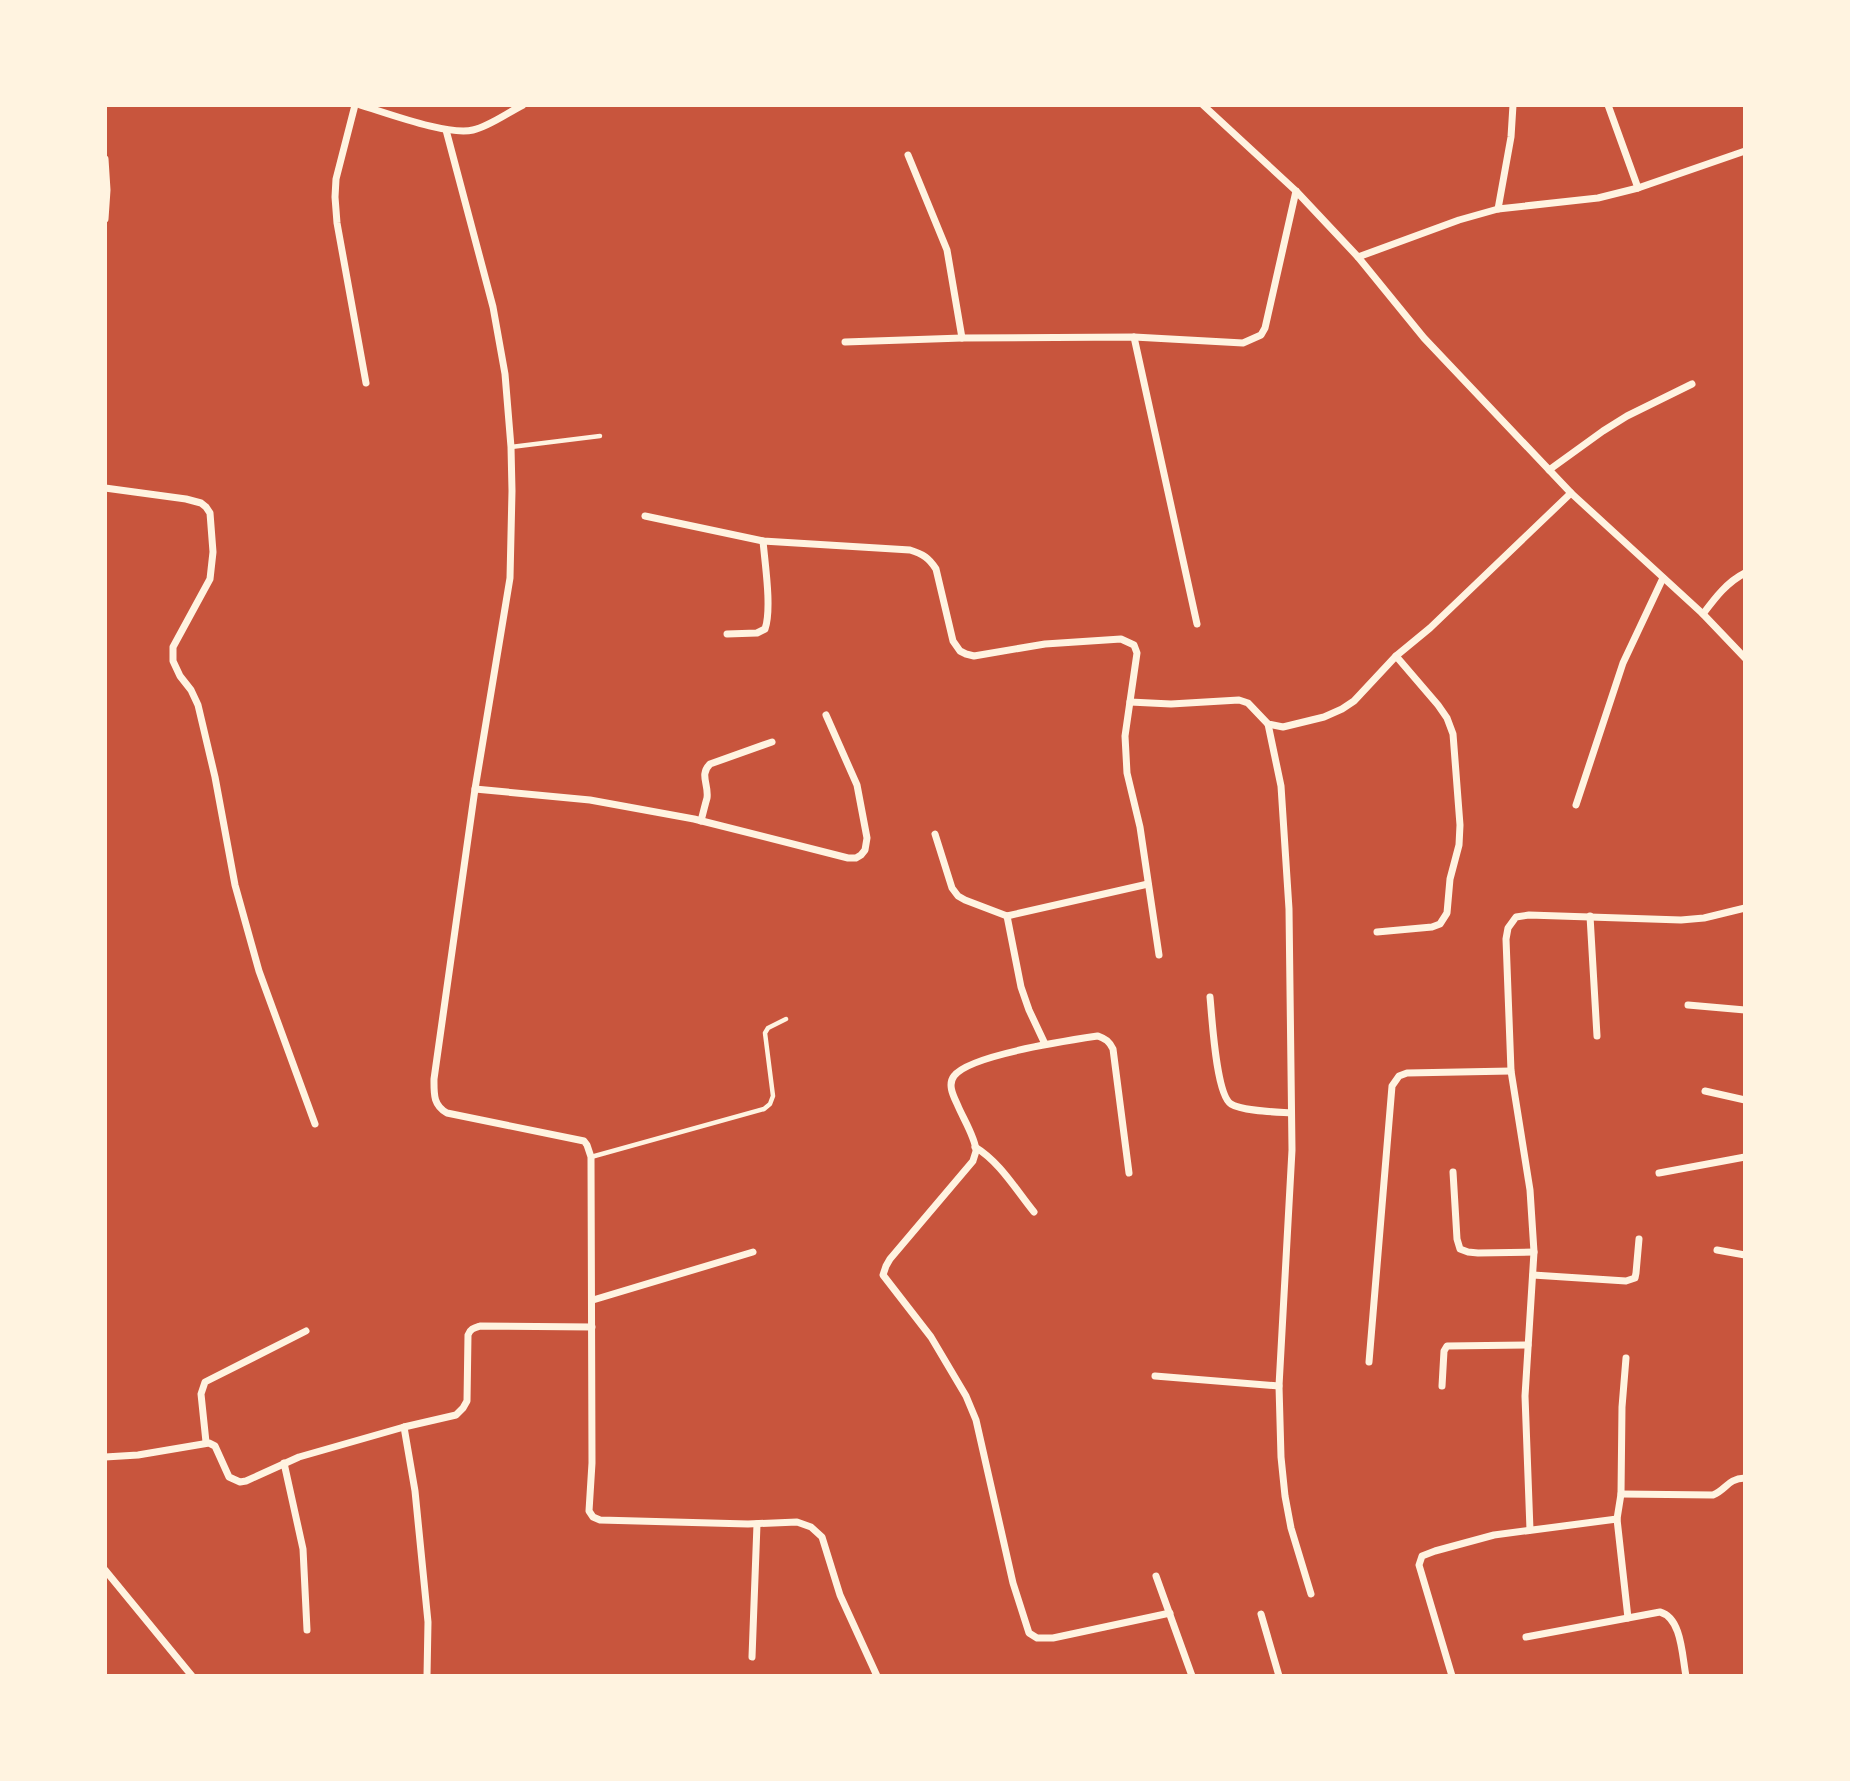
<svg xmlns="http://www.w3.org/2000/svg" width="1850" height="1781" viewBox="0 0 1850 1781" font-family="Figtree,sans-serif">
<rect width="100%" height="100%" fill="#c8553d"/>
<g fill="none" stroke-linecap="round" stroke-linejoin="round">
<g stroke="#fff3e0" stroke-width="4.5">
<polyline points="511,447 600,436"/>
<polyline points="591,1157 764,1109 770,1104 773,1096 765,1033 768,1028 786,1019"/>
</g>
<g stroke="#fff3e0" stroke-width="7">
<polyline points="355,105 336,179 335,197 337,223 366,383"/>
<path d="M360 105C387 113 448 136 473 130 490 126 507 113 523 105"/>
<polyline points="1203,105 1296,191 1358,257 1424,338 1571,493 1703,614 1745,658"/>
<polyline points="1608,105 1638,188"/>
<path d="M446 130 493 307 505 374 511 447 512 491 510 578 475 789 434 1079C434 1094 433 1105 447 1113L584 1141 587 1145 591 1157 592 1463 589 1511 593 1517 600 1520 748 1524 797 1522 811 1527 822 1537 840 1595 877 1676"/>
<polyline points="908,155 947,250 962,338"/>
<polyline points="105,159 107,190 105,219"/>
<polyline points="1498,209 1511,137 1513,105"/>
<polyline points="1358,257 1459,220 1498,209 1598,198 1638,188 1745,151"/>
<polyline points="1134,337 1197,624"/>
<polyline points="845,342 962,338 1134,337 1243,343 1261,335 1265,328 1296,191"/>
<polyline points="1549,470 1603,431 1627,416 1692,384"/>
<polyline points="105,488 186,499 201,503 206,507 210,513 213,552 210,579 173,647 173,661 180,676 191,690 198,705 215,777 235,885 259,971 315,1124"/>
<path d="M645 516 763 541 910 550C923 554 929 558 936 569L953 641 960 651 966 654 974 656 1045 644 1121 639 1134 645 1137 653 1125 736 1127 773 1140 827 1159 955"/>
<path d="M1703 614C1715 598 1727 582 1745 573"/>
<path d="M727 634 757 633 765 629C772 609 765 564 763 541"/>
<polyline points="1130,702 1171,704 1239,700 1248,703 1268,724 1283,727 1324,717 1342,709 1354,701 1396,656 1430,628 1571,493"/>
<polyline points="1268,724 1281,786 1289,909 1292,1150 1279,1386 1281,1457 1285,1496 1291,1528 1311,1594"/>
<polyline points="475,789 590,800 694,819 848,858 856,858 861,855 865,850 867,838 857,785 826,715"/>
<polyline points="1576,805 1623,663 1663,578"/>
<path d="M701 821C703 813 705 805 707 798 709 784 699 775 710 764L772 742"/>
<polyline points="935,834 952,888 958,896 965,900 1007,916 1148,884"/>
<polyline points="1007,916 1021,987 1029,1010 1045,1044"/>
<polyline points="1590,916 1597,1036"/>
<polyline points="1377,932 1432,927 1440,924 1447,913 1450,879 1459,845 1460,825 1453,734 1447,718 1438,705 1396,656"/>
<path d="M1210 997C1212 1017 1216 1095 1231 1104 1242 1111 1277 1112 1291 1113"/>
<polyline points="1688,1005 1745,1010"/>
<polyline points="1705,1091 1745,1100"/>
<path d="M975 1147C1000 1162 1016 1190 1034 1212"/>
<polyline points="1453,1172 1457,1239 1460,1249 1468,1252 1478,1253 1534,1252"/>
<path d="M1129 1173 1113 1049C1109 1041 1106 1039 1098 1036 1071 1040 969 1055 954 1076 947 1085 954 1097 958 1106 963 1118 976 1139 976 1151 976 1152 973 1160 973 1161L890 1259 886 1266 883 1275 931 1337 966 1396 976 1420 1013 1583 1029 1633 1037 1638H1053L1170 1613"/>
<polyline points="1659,1173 1745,1157"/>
<polyline points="1717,1250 1745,1255"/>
<polyline points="1533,1275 1626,1281 1635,1278 1636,1273 1639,1239"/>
<polyline points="593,1300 753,1252"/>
<polyline points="1626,1358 1622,1407 1621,1494 1617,1519 1628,1618"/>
<polyline points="1369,1362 1392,1086 1399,1076 1407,1073 1511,1071"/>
<polyline points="1155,1376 1279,1386"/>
<polyline points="1442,1386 1444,1351 1447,1346 1528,1345"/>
<polyline points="404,1427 415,1491 428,1622 427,1676"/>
<polyline points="206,1442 201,1394 205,1382 306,1331"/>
<path d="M105 1457 138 1455 209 1443 215 1446 229 1477 240 1482 246 1481 299 1457 404 1427 456 1415 463 1408 467 1401 468 1335C470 1329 474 1328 480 1326L592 1327"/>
<polyline points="284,1463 303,1549 307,1630"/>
<path d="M1621 1494 1713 1495C1727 1489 1727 1479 1745 1478"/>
<polyline points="1530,1530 1525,1396 1534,1252 1530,1190 1511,1071 1506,939 1508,928 1516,917 1529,915 1681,920 1704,918 1745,908"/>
<polyline points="105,1570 192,1676"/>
<polyline points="1156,1576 1192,1676"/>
<polyline points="1261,1614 1279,1676"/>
<path d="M1526 1637 1660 1612C1682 1618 1682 1656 1686 1676"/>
<polyline points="752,1657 757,1524"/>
<polyline points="1452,1676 1419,1565 1422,1556 1435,1551 1494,1535 1617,1519"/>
</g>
</g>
<rect width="1850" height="1781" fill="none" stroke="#fff3e0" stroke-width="214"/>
</svg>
